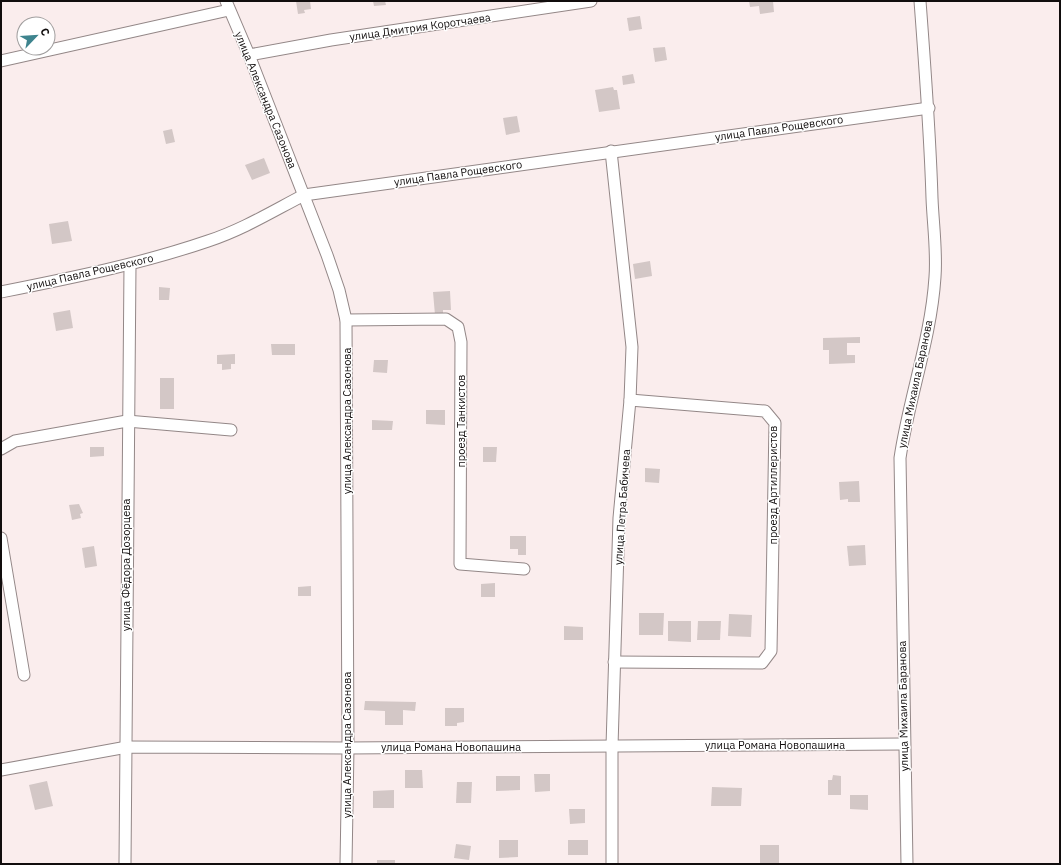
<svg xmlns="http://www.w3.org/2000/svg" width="1061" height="865" viewBox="0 0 1061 865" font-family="'IBM Plex Sans',sans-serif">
<rect width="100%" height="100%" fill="#faeded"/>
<g fill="#d3c7c6">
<polygon points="296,1 310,1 311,9 304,10 305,13 298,14"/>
<polygon points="373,1 385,1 386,5 374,6"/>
<polygon points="749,1 773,1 774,12 760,14 759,6 750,7"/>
<polygon points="640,16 642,29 629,31 627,18"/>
<polygon points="665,47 667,60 655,62 653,48"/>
<polygon points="633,74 635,83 623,85 622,76"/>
<polygon points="613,87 614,90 617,90 620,109 599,112 595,90"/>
<polygon points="517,116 520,132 506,135 503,118"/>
<polygon points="172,129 175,142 166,144 163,131"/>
<polygon points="264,158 270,173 252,180 245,165"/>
<polygon points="68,221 72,241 52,244 49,224"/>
<polygon points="650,261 652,276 635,279 633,264"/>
<polygon points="159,287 170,288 169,300 159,300"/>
<polygon points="450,291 451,310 443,310 443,314 435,315 433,292"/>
<polygon points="70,310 73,328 56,331 53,313"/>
<polygon points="860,337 860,343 847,343 847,355 855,355 855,363 829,364 829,350 823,350 823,338"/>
<polygon points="271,344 295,344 295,355 272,355"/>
<polygon points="235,354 235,364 231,364 231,369 222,370 222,364 217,364 217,355"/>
<polygon points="374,360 388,360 387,373 373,372"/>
<rect x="160" y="378" width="14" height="31"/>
<polygon points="426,410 445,410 445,425 426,424"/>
<polygon points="372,420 393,421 392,430 372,430"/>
<polygon points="90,447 104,447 104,456 90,457"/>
<polygon points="483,447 497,447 496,462 483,462"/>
<polygon points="645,468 660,469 659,483 645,482"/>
<polygon points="859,481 860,502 848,502 848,499 840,500 839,482"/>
<polygon points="79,504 83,513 80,514 81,518 72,520 69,505"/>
<polygon points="510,536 526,536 526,555 518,555 518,549 510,549"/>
<polygon points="865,545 866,565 849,566 847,546"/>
<polygon points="94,546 97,566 85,568 82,548"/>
<polygon points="495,583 495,597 481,597 481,584"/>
<polygon points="311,586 311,596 298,596 298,587"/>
<polygon points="639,613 664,613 663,635 639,635"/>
<polygon points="729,614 752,615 751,637 728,636"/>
<polygon points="668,621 691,621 691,642 668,641"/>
<polygon points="698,621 721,621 720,640 697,640"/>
<polygon points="564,626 583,627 583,640 564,640"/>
<polygon points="365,701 416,702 415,711 403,710 403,725 385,725 385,711 364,710"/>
<polygon points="445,708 464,708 464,722 457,723 457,726 445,726"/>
<polygon points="405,770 422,770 423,788 405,788"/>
<polygon points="534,774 550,774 550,791 535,792"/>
<polygon points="833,775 841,776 841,795 828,795 828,780 832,780"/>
<polygon points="496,776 520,776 520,790 496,791"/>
<polygon points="47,781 53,806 35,810 29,785"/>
<polygon points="457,782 472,782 471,803 456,803"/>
<polygon points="712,787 742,788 741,806 711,806"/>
<polygon points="394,790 394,808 373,808 373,791"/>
<polygon points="850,795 868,795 868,810 850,809"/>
<polygon points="569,809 585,809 585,823 570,824"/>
<polygon points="499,840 518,840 518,857 499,858"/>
<rect x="568" y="840" width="20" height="15"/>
<polygon points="456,844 471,846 469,860 454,858"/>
<rect x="760" y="845" width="19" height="19"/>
<rect x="377" y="860" width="18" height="4"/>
</g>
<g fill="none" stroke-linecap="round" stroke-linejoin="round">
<defs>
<g id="minor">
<polyline points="226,1 249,55 327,255 339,290 346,320 348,748 346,864"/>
<polyline points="249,55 331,40 591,1"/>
<polyline points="1,61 229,10"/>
<polyline points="611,151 632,347 630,400 619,518 612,746 612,864"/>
<path d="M1 292C71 278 141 264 208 241 242 230 273 211 304 195L929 108"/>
<polyline points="346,320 446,319 458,327 461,342 460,564 524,569"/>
<polyline points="1,449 15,441 127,421 231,430"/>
<polyline points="1,538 24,675"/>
<polyline points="614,662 762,663 771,651 775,423 765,411 630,400"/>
<polyline points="1,770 127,747 348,748 903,744"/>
<polyline points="125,864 130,265"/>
<path d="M907 864 900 458C909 397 931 339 935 277 937 251 933 224 932 198 930 132 925 67 920 1"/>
</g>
</defs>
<use href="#minor" stroke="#938787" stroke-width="13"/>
<use href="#minor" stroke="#fff" stroke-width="11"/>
</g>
<g text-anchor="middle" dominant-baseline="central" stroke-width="3" stroke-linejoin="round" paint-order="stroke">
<g font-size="11" fill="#110d0d" stroke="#fff">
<text transform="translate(420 27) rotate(-8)">улица Дмитрия Коротчаева</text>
<text transform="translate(266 100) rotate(68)">улица Александра Сазонова</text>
<text transform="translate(779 128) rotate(-8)">улица Павла Рощевского</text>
<text transform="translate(458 173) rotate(-8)">улица Павла Рощевского</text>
<text transform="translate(90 272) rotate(-13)">улица Павла Рощевского</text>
<text transform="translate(915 384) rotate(-78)">улица Михаила Баранова</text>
<text transform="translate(347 421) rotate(-90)">улица Александра Сазонова</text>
<text transform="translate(461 421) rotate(-90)">проезд Танкистов</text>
<text transform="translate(773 485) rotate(-90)">проезд Артиллеристов</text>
<text transform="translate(622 507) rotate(-86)">улица Петра Бабичева</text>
<text transform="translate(126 565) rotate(-90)">улица Фёдора Дозорцева</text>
<text transform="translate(903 706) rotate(-91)">улица Михаила Баранова</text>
<text transform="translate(347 745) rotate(-90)">улица Александра Сазонова</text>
<text x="775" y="745">улица Романа Новопашина</text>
<text x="451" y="747">улица Романа Новопашина</text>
</g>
</g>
<rect width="1061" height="865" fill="none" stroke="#110d0d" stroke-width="4"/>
<g transform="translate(36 36) rotate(65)"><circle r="19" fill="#ffffff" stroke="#a09e9e"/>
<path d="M0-3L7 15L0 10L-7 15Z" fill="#3e848e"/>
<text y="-6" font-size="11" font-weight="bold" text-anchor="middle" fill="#110d0d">С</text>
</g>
</svg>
